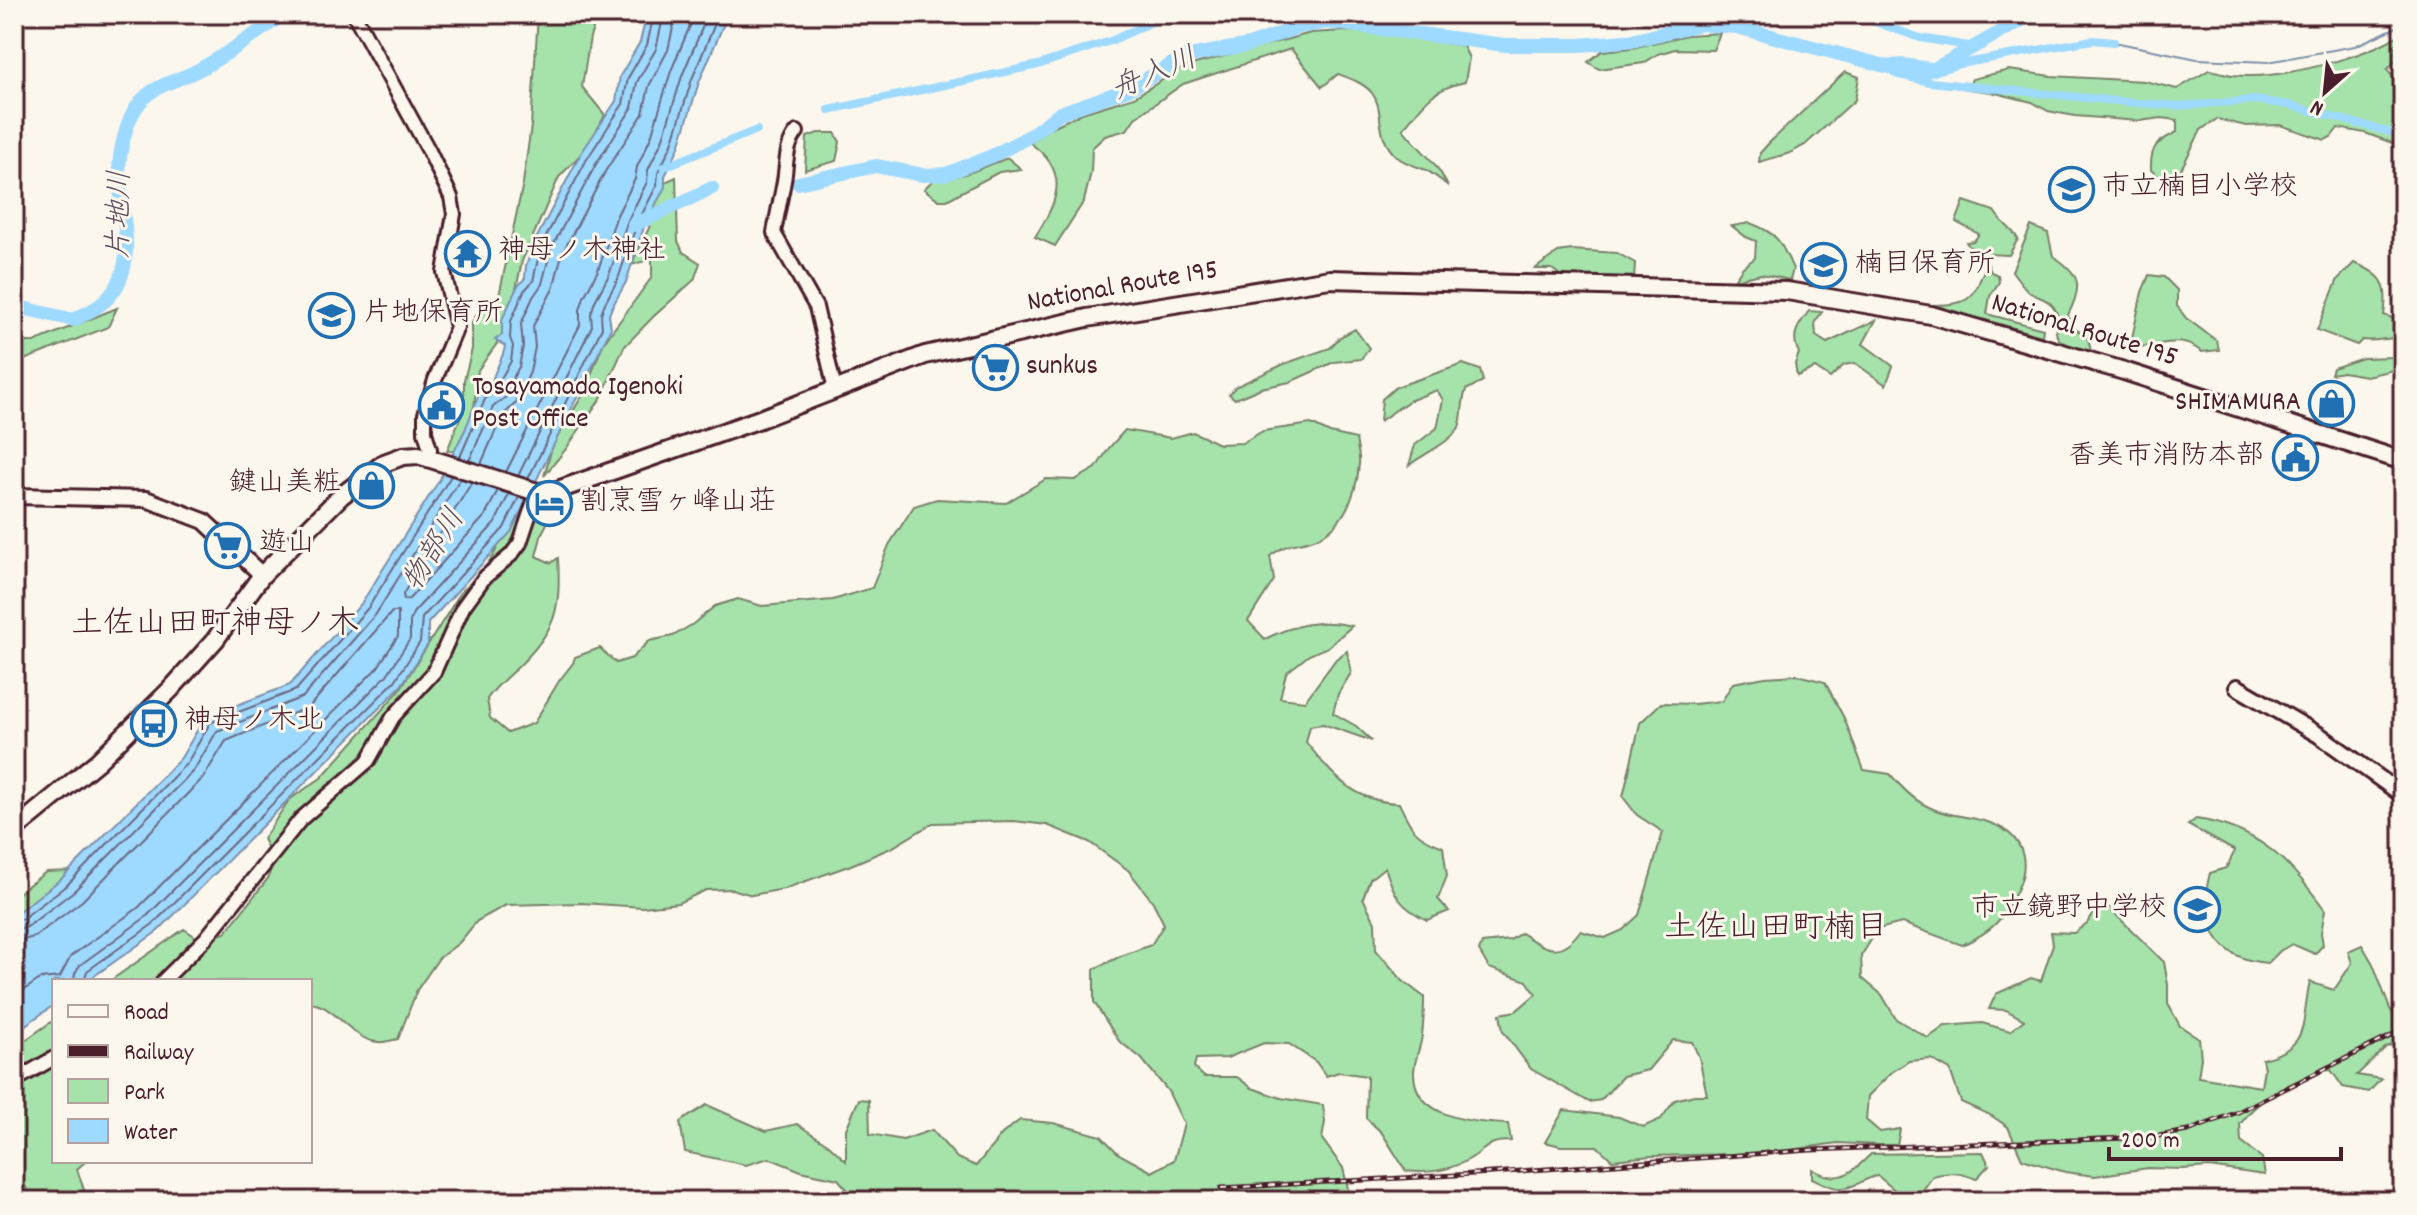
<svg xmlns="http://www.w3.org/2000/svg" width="2417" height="1215" viewBox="0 0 2417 1215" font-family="Dekko,'Klee One',sans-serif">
<rect width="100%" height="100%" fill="#fbf7ec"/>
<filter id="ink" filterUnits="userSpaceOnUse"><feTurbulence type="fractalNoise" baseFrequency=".0125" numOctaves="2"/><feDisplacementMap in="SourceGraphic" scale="16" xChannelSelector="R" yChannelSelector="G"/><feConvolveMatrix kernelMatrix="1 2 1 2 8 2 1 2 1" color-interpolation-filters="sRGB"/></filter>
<g filter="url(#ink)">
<g fill="#a5e3aa" stroke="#78816a" stroke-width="2">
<polygon points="538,14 599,14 590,37 582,87 605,115 589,146 559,177 522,261 513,303 501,338 478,370 473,418 457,451 447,451 464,408 464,380 472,349 472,322 483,304 494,314 499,296 523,183 531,126"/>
<path d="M1345 31 1379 32 1463 46 1469 58 1465 82C1430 90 1425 102 1403 129 1420 151 1436 160 1447 185 1440 180 1434 174 1426 170 1416 166 1406 164 1397 157 1373 135 1386 112 1372 93 1364 83 1349 78 1338 74L1322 87 1291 49 1183 84 1135 118 1127 130 1105 136 1092 148 1091 172 1084 201 1055 246 1035 237C1058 201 1071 172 1030 143L1048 129 1082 113 1134 97 1184 67 1311 33Z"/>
<path d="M2403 32V53L2387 70 2403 88V147L2365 133 2338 128 2331 137 2325 140 2280 125 2246 126 2217 119 2201 130 2175 181H2164L2151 170C2150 146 2157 142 2177 132V120L2162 118 2139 121 2075 116 2048 111 2032 102 1991 92 1967 89 1972 79 2009 70 2051 76 2144 81 2177 89 2209 70C2217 71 2225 74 2233 75 2276 81 2369 57 2403 32Z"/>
<polygon points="1720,33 1713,50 1675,49 1658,54 1644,63 1599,69 1588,62 1602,51 1632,48 1687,35"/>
<polygon points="1845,72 1859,77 1855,100 1805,145 1790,153 1759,162 1760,153 1769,143"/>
<polygon points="818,133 835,133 840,142 836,161 805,170 807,137"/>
<path d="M1008 158 1021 169 999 172 947 200H939L924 189C939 172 946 179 965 174 979 170 993 163 1008 158Z"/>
<polygon points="676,177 678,241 683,252 700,263 694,280 653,317 624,347 601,398 566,449 544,476 553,444 584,393 603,344 652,277 652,259 631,265 649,228 661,184"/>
<path d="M1964 201 1994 211C2001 223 2011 227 2018 239L2009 255C1992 253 1976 258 1966 242L1974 241 1979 234 1956 222Z"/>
<path d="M1750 223C1779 234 1781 242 1793 269L1790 280 1761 274 1734 280 1743 267 1755 258 1756 241 1746 237 1732 226Z"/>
<path d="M2031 226 2048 233 2053 256C2081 274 2083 286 2068 315L2072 328 2087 335 2091 351C2031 339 2071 327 2052 305 2046 298 2036 297 2029 292 2023 286 2017 278 2012 271Z"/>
<polygon points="1572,250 1617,253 1635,263 1634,280 1564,278 1552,269 1535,269 1558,252"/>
<path d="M1987 262 1991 272 1998 275 1999 282 1990 296 1987 314 2043 329 2042 336 1933 305C1973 304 1973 299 1987 262Z"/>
<path d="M2354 263C2383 274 2389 284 2384 315L2403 322V338C2388 337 2376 342 2362 340L2357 345 2317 330 2338 279Z"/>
<path d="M2149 275 2164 277 2177 290V306L2186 318 2217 341 2219 350 2202 352C2176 332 2159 349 2130 347L2142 292Z"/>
<polygon points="117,308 108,327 14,364 14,342 34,342"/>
<path d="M1809 311 1822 312 1815 322 1816 336 1827 343 1876 320 1863 344 1893 366 1886 385 1855 363 1844 365 1830 378 1815 368 1797 376 1795 364 1799 353C1790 335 1798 326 1809 311Z"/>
<polygon points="1355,329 1369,348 1361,359 1334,362 1290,382 1261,388 1235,399 1229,394 1235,387 1284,364 1330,348 1340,337"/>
<polygon points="2403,351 2403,368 2366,376 2343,372 2331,374 2333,368 2363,358 2392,357"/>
<path d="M1463 364 1480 370 1483 381 1466 390C1461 402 1463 420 1459 427 1453 441 1422 455 1409 465L1415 445 1437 428 1443 400 1437 390 1409 401 1380 421 1382 399 1396 387Z"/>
<path d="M1311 424 1330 433 1356 439C1357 447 1360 456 1359 464 1357 495 1342 531 1311 540 1290 546 1290 542 1270 556L1274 580 1248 621 1265 639C1293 625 1321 618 1352 626L1328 647 1309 655 1286 673 1280 698 1305 701 1336 659 1347 651 1351 673 1338 694 1333 713 1356 726 1372 741 1323 724 1310 726 1306 742C1333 776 1354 802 1399 803 1412 830 1414 836 1443 847L1447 876 1438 899 1449 911 1427 920C1400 907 1394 896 1385 867L1370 879 1363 898 1375 922 1376 950 1403 981 1424 997C1424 1012 1424 1026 1421 1041 1419 1051 1414 1062 1414 1072 1413 1118 1474 1123 1508 1124L1511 1141C1491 1141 1491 1144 1476 1155 1454 1170 1431 1174 1406 1171L1382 1133 1366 1118 1367 1076 1339 1072 1326 1076 1316 1062 1289 1044 1264 1043 1227 1058 1196 1059 1194 1067 1204 1077H1237L1252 1088 1281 1098 1323 1105 1325 1122 1322 1139 1343 1168 1351 1201H857L838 1179 801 1171 769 1158 746 1165 685 1152 680 1122 707 1105 766 1131 797 1124 829 1145 846 1161V1129L859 1099 869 1100 870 1134 903 1140 932 1130 957 1158 976 1166 1002 1134 1020 1120 1053 1123 1101 1136 1119 1154 1152 1172 1174 1160 1184 1124 1168 1091 1141 1058 1119 1041 1094 1002V969L1121 956 1151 945 1164 924 1153 902 1128 870 1089 842 1047 825 1014 821 933 823 893 847 851 865 784 889 752 895 732 889 706 890 678 903 643 907 581 903 506 905 477 921 459 943 439 958 417 990 398 1039C392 1040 384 1043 378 1042 351 1040 336 1005 310 1003V981H110L184 929 202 941 225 933 269 877 272 857 263 839 289 800 321 778 399 691 461 592 479 575 493 556 518 506 554 510 542 533 536 556 551 563 558 558C561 610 556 630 518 667 506 678 496 686 487 699L490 718 508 733 534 723 559 681 573 663 575 657 600 648 616 663 632 658 649 641 673 636 693 624 715 606 738 599 762 606 833 600 872 588 889 545 914 506 937 499 1006 503 1046 479 1075 480 1096 468 1109 448 1125 430 1171 438 1193 432 1219 444 1242 443 1263 431Z"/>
<path d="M1797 675 1825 682 1844 718 1864 770 1890 774C1903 789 1914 801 1933 809 1952 817 1974 816 1993 824 2023 836 2031 862 2017 890 2003 920 1993 931 1962 945L1902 923 1878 929 1861 956 1862 978 1882 995 1896 1019 1928 1038 1945 1026 1982 1023 2010 1031 2024 1020 2006 1010 1989 1009 1996 994 2031 978 2041 981 2053 944 2051 932 2074 933 2087 923 2102 901 2164 962 2168 984V1004L2180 1026 2199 1038 2201 1058 2198 1077 2261 1087 2264 1068 2262 1059C2312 1047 2300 1023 2310 982L2334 990 2352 963 2348 951 2362 945 2373 964 2390 1009 2403 1027V1041L2386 1047 2357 1075 2381 1079 2369 1092 2343 1087 2331 1070 2315 1072 2297 1084 2272 1093 2252 1110 2240 1124 2241 1142 2262 1158 2265 1175 2209 1167 2183 1169 2148 1168 2095 1176 2065 1172 2022 1159 2008 1127 1992 1116 1961 1102 1950 1070 1931 1059 1909 1061 1892 1072 1868 1096 1866 1120 1880 1132 1900 1129 1897 1146 1837 1143 1770 1153 1651 1156 1612 1160 1597 1146H1561L1545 1142 1564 1110 1619 1117 1643 1127 1661 1119 1675 1100 1694 1095H1707L1699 1057 1692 1042 1673 1040 1648 1070 1623 1076 1601 1100 1589 1102 1531 1069 1503 1031 1500 1014 1516 1011 1536 994 1527 981 1489 968 1479 951 1482 943 1510 940 1521 933C1546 949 1559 959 1580 931L1605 938 1623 930 1639 915 1663 832 1637 815 1623 797 1640 723 1661 703 1694 704 1722 701 1733 683 1765 677Z"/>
<path d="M2196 819C2258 828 2290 861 2325 910L2321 933 2323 945 2315 954 2292 944 2280 951 2268 963C2216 960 2197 920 2210 873L2226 868 2235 851 2188 825Z"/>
<polygon points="71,871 58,888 14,917 14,896 46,872"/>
<polygon points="54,1020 54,1161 86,1161 77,1169 84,1190 92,1201 35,1201 14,1170 14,1048"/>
<path d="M1983 1152 1989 1165 1976 1179C1960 1172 1949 1172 1933 1176L1915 1201 1903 1197 1878 1176C1867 1177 1862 1183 1852 1186 1838 1192 1824 1184 1812 1178V1169C1839 1185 1850 1174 1871 1154Z"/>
</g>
<path fill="#9ed9ff" stroke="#7c8faa" stroke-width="2" d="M647 14H728L699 82 679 147 665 176V187L644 227 626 282 612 307 609 315 611 328 511 532 428 623V644L401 686 158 931 87 981H54V1005L14 1033V915L61 879 181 758 205 717 290 685 361 604 440 479 465 430 481 389 491 387C492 372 503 361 505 346L495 340 502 335V320L517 287 525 278 526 266 534 243 580 155 616 101 620 76 640 42Z"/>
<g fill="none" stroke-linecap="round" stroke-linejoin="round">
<g stroke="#6c6980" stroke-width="2">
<polyline points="460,457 486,397 498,391 500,380 511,361 513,346 510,338 511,321 524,291 533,281 541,246 587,159 623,104 628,78 647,45 654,14"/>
<polyline points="469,461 493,407 506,397 510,383 519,367 523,346 521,324 533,297 542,284 551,249 596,164 632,108 637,82 656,49 664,14"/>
<polyline points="481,464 502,416 516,403 530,372 535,347 533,326 553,289 562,254 606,170 643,114 649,86 668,50 676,14"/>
<polyline points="506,472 580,325 580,310 584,297 598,270 617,215 635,179 637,167 651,137 671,71 695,14"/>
<polyline points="518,476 592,326 591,314 595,301 609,275 628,220 647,182 648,170 662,141 682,76 708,14"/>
<polyline points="528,479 602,328 601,314 604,305 618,279 637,224 657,185 658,173 672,144 692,79 719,14"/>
<polyline points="472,482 403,594 404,600 409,599 485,516 498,490"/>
<polyline points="14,920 22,919 67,885 187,763 210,723 296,690 368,608 451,476"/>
<polyline points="14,930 27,927 74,891 194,770 217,731 303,697 376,614 460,479"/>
<polyline points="14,942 34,937 82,901 203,778 226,741 309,707 392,612 398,612 398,636 378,667 138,908 71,956 60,977 40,979 14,997"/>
<polyline points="74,981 75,973 80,965 146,917 387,675 410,639 410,622 413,613 495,523 509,494"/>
<polyline points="84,981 87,971 153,924 395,681 420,642 422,618 504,528 519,497"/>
</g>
<g stroke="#7c8faa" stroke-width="2">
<polyline points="2114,42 2197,59 2268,62 2355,46 2395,28 2403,21"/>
<polyline points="2393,133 2403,138"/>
</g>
<g stroke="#9ed9ff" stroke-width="8">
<polyline points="1852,14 1920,38 1975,47"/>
<polyline points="1889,67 1895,74 1930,82 2137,103 2181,106 2255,100 2289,105 2393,133"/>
<polyline points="1906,71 1927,74 1960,64 2092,40 2114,42"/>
<polyline points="829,110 1038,65 1113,40 1169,14"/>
<polyline points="664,167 757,130"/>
</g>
<g stroke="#9ed9ff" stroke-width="14">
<path d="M798 183 876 166 923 175 946 174 992 156 1028 137 1060 113 1131 88 1184 57 1249 45 1299 27 1327 22 1505 45H1580L1636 40 1700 24 1737 27 1889 67C1902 62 1920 69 1934 69L2033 14"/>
<polyline points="634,225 712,188"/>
<path d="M14 306 74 320C82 315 92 311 100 305 143 272 120 217 119 173 119 153 125 125 136 108 152 83 178 82 202 68 231 52 257 33 284 14"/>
</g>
<defs>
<g id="secondary">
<polyline points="354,14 429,151 451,197 454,214 444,272 457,327 435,380 425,414 425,432 430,449 429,458"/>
<path d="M797 132C785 146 787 164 784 181 781 198 777 215 774 233L816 307 835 390"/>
<polyline points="163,981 206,938 301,819 368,761 393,717 434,672 463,607 484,578 511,555 520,543 537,492"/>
<polyline points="14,1081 54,1058"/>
</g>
<g id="primary">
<polyline points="14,496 146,499 204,521 262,575"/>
<polyline points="2237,687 2319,735 2403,795"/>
</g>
<polyline id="highway" points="14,830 98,761 171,689 215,640 262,575 341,496 384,463 403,456 418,455 537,492 555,491 760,419 925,355 1087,318 1330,279 1787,291 1931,315 2124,371 2403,461"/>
</defs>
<use href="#secondary" stroke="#4a1f2b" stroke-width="18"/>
<use href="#primary" stroke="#4a1f2b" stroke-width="20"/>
<use href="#highway" stroke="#4a1f2b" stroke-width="22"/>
<use href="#secondary" stroke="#fbf7ec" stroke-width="12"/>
<use href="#primary" stroke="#fbf7ec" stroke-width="14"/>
<use href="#highway" stroke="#fbf7ec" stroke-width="16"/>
<defs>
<polyline id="rail" points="1221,1188 1492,1173 1810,1150 2152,1137 2188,1131 2238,1112 2403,1030"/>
</defs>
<use href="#rail" stroke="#4a1f2b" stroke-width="5"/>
<use href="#rail" stroke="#fbf7ec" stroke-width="2" stroke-dasharray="6" stroke-linecap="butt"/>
</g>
</g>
<defs>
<symbol id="school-ring" viewBox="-11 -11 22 22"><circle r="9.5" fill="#fbf7ec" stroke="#1f6fb2" stroke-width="1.5"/><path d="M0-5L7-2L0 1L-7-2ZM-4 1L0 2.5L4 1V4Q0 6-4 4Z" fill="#1f6fb2"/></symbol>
<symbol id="temple-ring" viewBox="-11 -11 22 22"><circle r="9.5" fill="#fbf7ec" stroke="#1f6fb2" stroke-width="1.5"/><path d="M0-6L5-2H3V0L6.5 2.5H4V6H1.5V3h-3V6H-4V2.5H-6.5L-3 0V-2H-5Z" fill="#1f6fb2"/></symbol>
<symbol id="supermarket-ring" viewBox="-11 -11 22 22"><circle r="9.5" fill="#fbf7ec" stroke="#1f6fb2" stroke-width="1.5"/><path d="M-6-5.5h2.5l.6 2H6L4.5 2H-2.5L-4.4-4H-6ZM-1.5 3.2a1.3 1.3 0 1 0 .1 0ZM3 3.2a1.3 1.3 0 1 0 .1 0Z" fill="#1f6fb2"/></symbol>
<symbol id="shop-ring" viewBox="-11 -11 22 22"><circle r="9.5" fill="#fbf7ec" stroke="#1f6fb2" stroke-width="1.5"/><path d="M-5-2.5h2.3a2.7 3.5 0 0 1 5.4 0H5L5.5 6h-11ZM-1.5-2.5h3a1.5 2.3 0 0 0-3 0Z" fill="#1f6fb2"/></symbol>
<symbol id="civic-ring" viewBox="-11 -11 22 22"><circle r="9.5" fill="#fbf7ec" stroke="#1f6fb2" stroke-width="1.5"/><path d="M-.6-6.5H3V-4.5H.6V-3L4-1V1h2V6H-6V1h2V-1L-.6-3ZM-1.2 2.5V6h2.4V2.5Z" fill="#1f6fb2"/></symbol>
<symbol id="hotel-ring" viewBox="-11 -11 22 22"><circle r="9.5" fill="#fbf7ec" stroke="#1f6fb2" stroke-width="1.5"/><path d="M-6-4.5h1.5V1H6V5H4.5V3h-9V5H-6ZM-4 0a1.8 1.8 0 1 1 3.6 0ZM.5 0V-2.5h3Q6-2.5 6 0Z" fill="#1f6fb2"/></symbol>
<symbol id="bus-ring" viewBox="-11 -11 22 22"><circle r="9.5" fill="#fbf7ec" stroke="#1f6fb2" stroke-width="1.5"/><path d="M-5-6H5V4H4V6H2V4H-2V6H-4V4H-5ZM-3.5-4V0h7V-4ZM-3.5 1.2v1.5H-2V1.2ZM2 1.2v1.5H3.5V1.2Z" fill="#1f6fb2"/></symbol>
</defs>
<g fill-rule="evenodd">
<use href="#school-ring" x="2046" y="164" width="51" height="51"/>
<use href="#temple-ring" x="442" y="228" width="51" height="51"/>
<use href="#school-ring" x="1798" y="240" width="51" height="51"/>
<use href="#school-ring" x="306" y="290" width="51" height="51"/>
<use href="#supermarket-ring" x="970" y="342" width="51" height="51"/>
<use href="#shop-ring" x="2306" y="378" width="51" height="51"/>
<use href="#civic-ring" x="416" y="380" width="51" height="51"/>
<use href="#civic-ring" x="2270" y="432" width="51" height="51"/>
<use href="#shop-ring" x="346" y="460" width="51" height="51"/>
<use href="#hotel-ring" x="524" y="478" width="51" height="51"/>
<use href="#supermarket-ring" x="202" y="520" width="51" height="51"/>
<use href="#bus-ring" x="128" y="698" width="51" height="51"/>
<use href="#school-ring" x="2172" y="884" width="51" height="51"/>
</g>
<g text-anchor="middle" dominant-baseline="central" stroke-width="6" stroke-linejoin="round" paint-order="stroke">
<g font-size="28" fill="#4a1f2b" stroke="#fbf7ec" text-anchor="start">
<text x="2102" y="189">市立楠目小学校</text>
<text x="498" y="253">神母ノ木神社</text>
<text x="1855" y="266">楠目保育所</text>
<text x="363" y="315">片地保育所</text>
<text x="1026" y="368">sunkus</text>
<text x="472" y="389">Tosayamada Igenoki<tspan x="472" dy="32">Post Office</tspan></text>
<text x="2301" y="404" text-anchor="end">SHIMAMURA</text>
<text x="2264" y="458" text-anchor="end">香美市消防本部</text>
<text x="341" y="485" text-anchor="end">鍵山美粧</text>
<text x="580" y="504">割烹雪ヶ峰山荘</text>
<text x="259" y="545">遊山</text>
<text x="184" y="723">神母ノ木北</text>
<text x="2167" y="910" text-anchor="end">市立鏡野中学校</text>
</g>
<g font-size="28" fill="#4a1f2b" stroke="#fbf7ec">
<text transform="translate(1123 288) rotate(-10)">National Route 195</text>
<text transform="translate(2084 332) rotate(17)">National Route 195</text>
</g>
<g font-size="30" font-style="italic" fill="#5f4e60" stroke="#fbf7ec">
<text transform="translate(1155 76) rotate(-23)">舟入川</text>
<text transform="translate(122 215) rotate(-89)">片地川</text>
<text transform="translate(436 551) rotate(-58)">物部川</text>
</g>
<g font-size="32" fill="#4a1f2b" stroke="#fbf7ec">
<text x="215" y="626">土佐山田町神母ノ木</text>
<text x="1776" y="930">土佐山田町楠目</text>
</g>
</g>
<rect width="2417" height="1215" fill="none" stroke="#fbf7ec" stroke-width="48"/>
<rect x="24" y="24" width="2369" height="1167" fill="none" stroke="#4a1f2b" stroke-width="3" filter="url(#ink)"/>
<rect x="52" y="979" width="260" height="184" fill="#fbf7ec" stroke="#b4a19f" stroke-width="2"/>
<rect x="68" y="1005" width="40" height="12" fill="#fbf7ec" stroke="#b4a19f" stroke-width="2"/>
<text x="124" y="1019" font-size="24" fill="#4a1f2b">Road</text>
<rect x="68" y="1045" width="40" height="12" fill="#4a1f2b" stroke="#b4a19f" stroke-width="2"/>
<text x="124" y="1059" font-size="24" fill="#4a1f2b">Railway</text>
<rect x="68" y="1079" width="40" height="24" fill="#a5e3aa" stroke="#b4a19f" stroke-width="2"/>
<text x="124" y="1099" font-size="24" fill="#4a1f2b">Park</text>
<rect x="68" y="1119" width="40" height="24" fill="#9ed9ff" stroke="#b4a19f" stroke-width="2"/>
<text x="124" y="1139" font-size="24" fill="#4a1f2b">Water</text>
<g transform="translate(2325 92) rotate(207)" stroke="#fbf7ec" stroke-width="6" paint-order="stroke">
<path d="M0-6L14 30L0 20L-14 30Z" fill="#4a1f2b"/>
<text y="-12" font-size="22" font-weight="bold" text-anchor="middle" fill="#4a1f2b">N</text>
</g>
<path d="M2109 1147v12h232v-12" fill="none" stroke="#4a1f2b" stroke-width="4"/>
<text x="2121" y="1147" font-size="24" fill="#4a1f2b" stroke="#fbf7ec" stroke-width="6" paint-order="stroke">200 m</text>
</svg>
